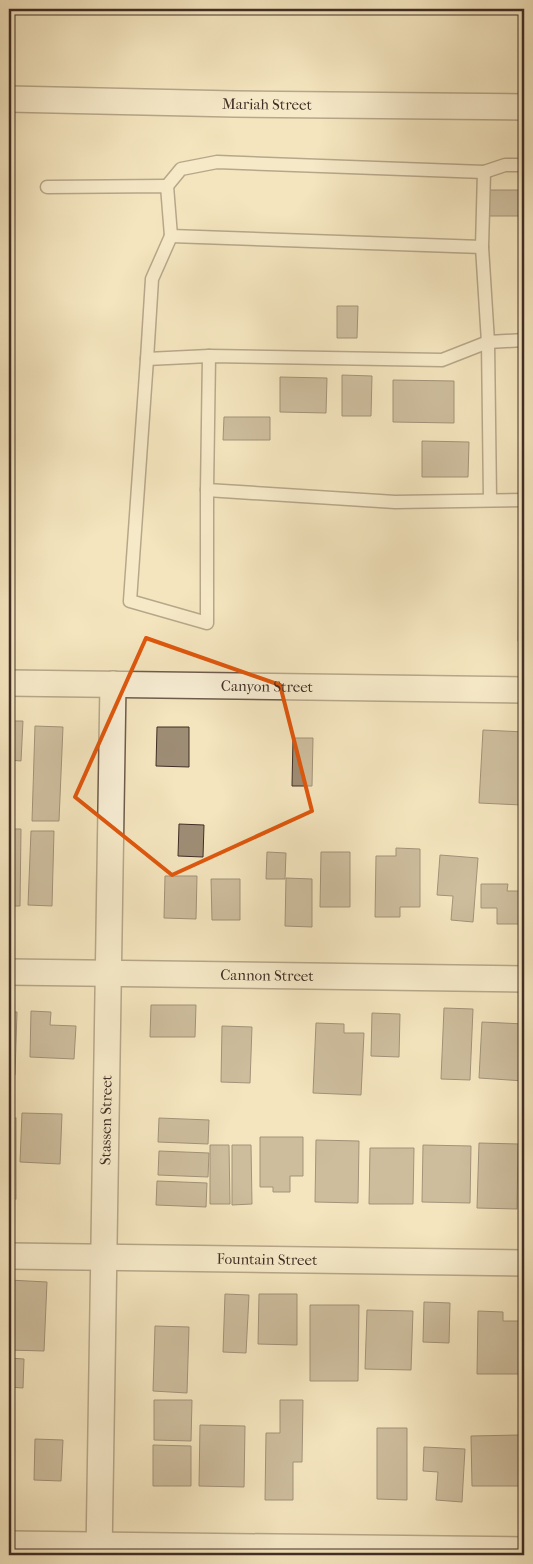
<svg xmlns="http://www.w3.org/2000/svg" width="533" height="1564" viewBox="0 0 533 1564" font-family="'IM FELL French Canon',serif">
<rect width="100%" height="100%" fill="#f4e5be"/>
<filter id="stains"><feTurbulence type="fractalNoise" baseFrequency=".004" numOctaves="4"/><feColorMatrix values="0 0 0 0 .2 0 0 0 0 .09 0 0 0 0 .02 0 0 0 .5 -.17"/></filter>
<radialGradient id="worn" r=".72"><stop offset=".6" stop-color="#630" stop-opacity="0"/><stop offset="1" stop-color="#630" stop-opacity=".3"/></radialGradient>
<g fill="#9e8d75" stroke="#402e25">
<rect x="489" y="190" width="35" height="26"/>
<polygon points="337,306 358,306 357,338 337,338"/>
<polygon points="342,375 372,376 371,416 342,416"/>
<polygon points="280,377 327,378 326,413 280,412"/>
<polygon points="393,380 454,381 454,423 393,422"/>
<polygon points="224,417 270,417 270,440 223,440"/>
<polygon points="422,441 469,442 468,477 422,477"/>
<polygon points="519,537 524,537 524,641 518,641"/>
<polygon points="9,721 23,721 21,761 9,760"/>
<polygon points="35,726 63,727 59,821 32,821"/>
<polygon points="157,727 189,727 189,767 156,766"/>
<polygon points="483,730 524,732 521,805 479,803"/>
<polygon points="293,738 313,738 312,786 292,786"/>
<polygon points="179,824 204,825 203,857 178,856"/>
<polygon points="9,829 21,829 20,906 9,906"/>
<polygon points="31,831 54,831 52,906 28,905"/>
<polygon points="396,848 420,849 420,907 400,907 400,917 375,917 376,856 396,856"/>
<polygon points="267,852 286,853 285,879 266,879"/>
<polygon points="321,852 350,852 350,907 320,907"/>
<polygon points="440,855 478,858 473,922 451,920 453,896 437,895"/>
<polygon points="165,876 197,876 196,919 164,918"/>
<polygon points="286,878 312,879 312,927 285,926"/>
<polygon points="211,879 240,879 240,920 212,920"/>
<polygon points="481,884 508,884 507,891 524,891 524,924 497,924 497,908 481,908"/>
<polygon points="151,1005 196,1005 195,1037 150,1037"/>
<polygon points="444,1008 473,1009 470,1080 441,1079"/>
<polygon points="31,1011 51,1012 50,1025 76,1026 74,1059 30,1057"/>
<polygon points="9,1012 17,1012 15,1075 9,1074"/>
<polygon points="372,1013 400,1014 399,1057 371,1056"/>
<polygon points="482,1022 524,1024 524,1081 479,1078"/>
<polygon points="316,1023 344,1024 344,1033 364,1033 361,1095 313,1093"/>
<polygon points="222,1026 252,1027 250,1083 221,1082"/>
<polygon points="22,1113 62,1114 60,1164 20,1162"/>
<rect x="9" y="1118" width="7" height="81"/>
<polygon points="159,1118 209,1120 208,1144 158,1142"/>
<polygon points="260,1137 303,1137 303,1176 290,1176 290,1192 273,1192 273,1187 260,1187"/>
<polygon points="316,1140 359,1141 358,1203 315,1202"/>
<polygon points="479,1143 518,1144 517,1209 477,1208"/>
<polygon points="210,1145 229,1145 230,1204 210,1204"/>
<polygon points="232,1145 251,1145 252,1204 232,1205"/>
<polygon points="423,1145 471,1146 470,1203 422,1202"/>
<polygon points="370,1148 414,1148 413,1204 369,1204"/>
<polygon points="159,1151 209,1153 208,1177 158,1175"/>
<polygon points="157,1181 207,1183 206,1207 156,1205"/>
<polygon points="9,1280 47,1282 44,1351 9,1350"/>
<polygon points="225,1294 249,1295 246,1353 223,1352"/>
<polygon points="259,1294 297,1294 297,1345 258,1344"/>
<polygon points="424,1302 450,1303 449,1343 423,1342"/>
<polygon points="310,1305 359,1305 358,1381 310,1381"/>
<polygon points="367,1310 413,1311 411,1370 365,1369"/>
<polygon points="478,1311 503,1312 503,1321 520,1321 519,1374 477,1374"/>
<polygon points="155,1326 189,1327 187,1393 153,1391"/>
<polygon points="9,1358 24,1359 23,1388 9,1387"/>
<polygon points="154,1400 192,1400 191,1441 154,1440"/>
<polygon points="280,1400 303,1400 302,1462 293,1462 293,1500 265,1500 266,1433 280,1433"/>
<polygon points="200,1425 245,1426 244,1487 199,1486"/>
<polygon points="377,1428 407,1428 407,1500 377,1499"/>
<polygon points="520,1435 520,1486 472,1486 471,1436"/>
<polygon points="35,1439 63,1440 61,1481 34,1480"/>
<polygon points="153,1445 191,1446 191,1486 153,1486"/>
<polygon points="424,1447 465,1449 462,1502 436,1500 438,1472 423,1471"/>
</g>
<g fill="none" stroke-linecap="round" stroke-linejoin="round">
<defs>
<g id="service">
<polyline points="484,172 482,247 488,342 490,500"/>
<polyline points="167,186 181,169 217,162 484,172 505,165 524,165"/>
<polyline points="47,187 167,186 171,236 482,247"/>
<polyline points="171,236 152,279 147,359 209,356 442,360 488,342 524,340"/>
<polyline points="147,359 130,601 207,623 207,490 209,356"/>
<polyline points="207,490 395,502 524,500"/>
</g>
<g id="minor">
<path id="s1" d="M9 99 235 104 524 107"/>
<path id="s2" d="M9 683 524 690"/>
<path id="s3" d="M9 972 524 979"/>
<path id="s4" d="M9 1256 524 1263"/>
<polyline points="9,1544 524,1550"/>
<path id="s5" d="M99 1555 113 684"/>
</g>
</defs>
<use href="#service" stroke="#6d5c4b" stroke-width="15"/>
<use href="#minor" stroke="#6d5c4b" stroke-width="28"/>
<use href="#service" stroke="#f8eed5" stroke-width="12"/>
<use href="#minor" stroke="#f8eed5" stroke-width="25"/>
</g>
<path d="M0 0H533V1564H0ZM146 638 280 685 312 811 172 875 75 797Z" fill="#f4e5be" fill-opacity=".55" fill-rule="evenodd"/>
<path fill="none" stroke="#e0570d" stroke-width="4" stroke-linejoin="round" d="M146 638 280 685 312 811 172 875 75 797Z"/>
<g text-anchor="middle" dominant-baseline="central" stroke-width="4" stroke-linejoin="round" paint-order="stroke">
<g font-size="15" fill="#402e25" stroke="#f8eed5">
<text stroke="none"><textPath href="#s1" startOffset="258">Mariah Street</textPath></text>
<text stroke="none"><textPath href="#s2" startOffset="258">Canyon Street</textPath></text>
<text stroke="none"><textPath href="#s3" startOffset="258">Cannon Street</textPath></text>
<text stroke="none"><textPath href="#s5" startOffset="435">Stassen Street</textPath></text>
<text stroke="none"><textPath href="#s4" startOffset="258">Fountain Street</textPath></text>
</g>
</g>
<rect width="533" height="1564" fill="none" stroke="#f4e5be" stroke-width="30"/>
<rect x="10" y="10" width="513" height="1544" fill="none" stroke="#402e25" stroke-width="2.5"/>
<rect x="15" y="15" width="503" height="1534" fill="none" stroke="#402e25"/>
<rect width="100%" height="100%" filter="url(#stains)"/>
<rect width="100%" height="100%" fill="url(#worn)"/>
</svg>
